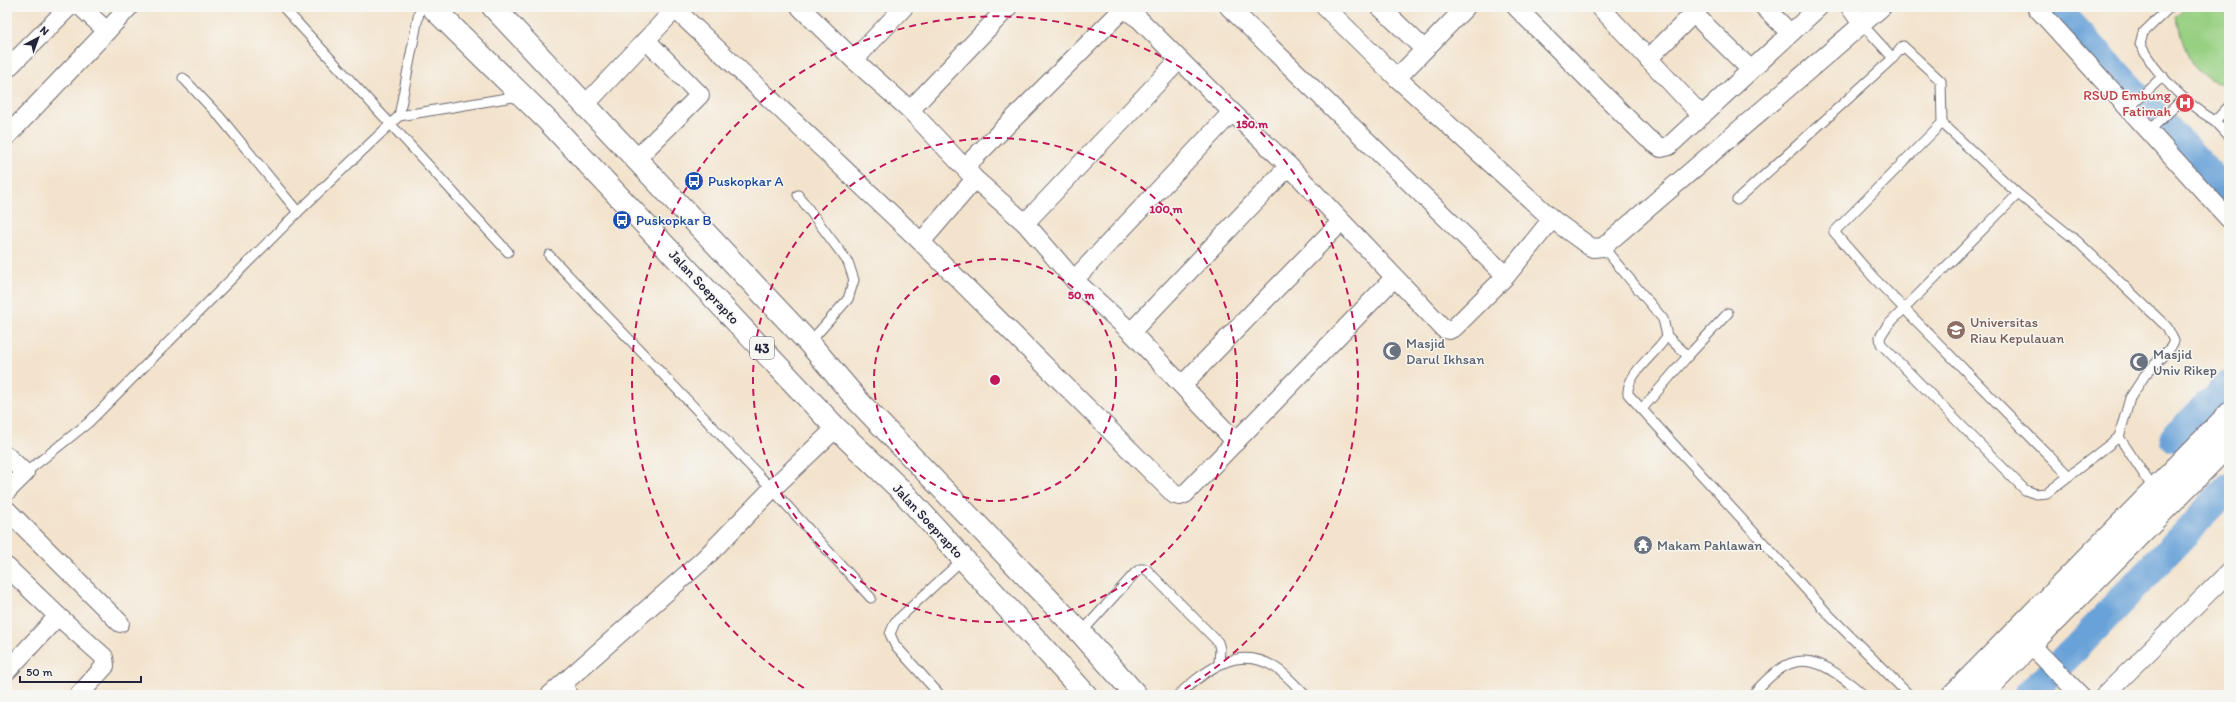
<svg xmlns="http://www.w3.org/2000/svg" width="2236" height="702" viewBox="0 0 2236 702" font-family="Itim,sans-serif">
<rect width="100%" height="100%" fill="#f6f6f2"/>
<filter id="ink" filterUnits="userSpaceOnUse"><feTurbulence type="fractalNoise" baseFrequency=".025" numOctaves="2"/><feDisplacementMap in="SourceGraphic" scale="8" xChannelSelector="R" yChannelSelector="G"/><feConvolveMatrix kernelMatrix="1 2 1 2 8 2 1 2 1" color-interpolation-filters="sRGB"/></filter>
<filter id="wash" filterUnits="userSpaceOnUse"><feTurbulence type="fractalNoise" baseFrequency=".012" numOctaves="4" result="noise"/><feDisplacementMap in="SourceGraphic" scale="16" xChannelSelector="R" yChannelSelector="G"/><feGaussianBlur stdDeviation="0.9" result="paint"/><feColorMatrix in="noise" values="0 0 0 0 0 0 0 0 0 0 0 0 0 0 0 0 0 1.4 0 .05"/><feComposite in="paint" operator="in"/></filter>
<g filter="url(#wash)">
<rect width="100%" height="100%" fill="#f3e3cc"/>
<path fill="#98d082" stroke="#5d795e" d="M2186 7H2229V86C2188 77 2186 52 2176 17Z"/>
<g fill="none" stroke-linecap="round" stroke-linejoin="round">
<g stroke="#69a2d8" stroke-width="29">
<polyline points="2055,7 2229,195"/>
<polyline points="2174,438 2229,385"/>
<polyline points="2028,695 2076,648 2229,487"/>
</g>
</g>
</g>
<g filter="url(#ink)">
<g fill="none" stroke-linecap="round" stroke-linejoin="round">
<defs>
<g id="lane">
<polyline points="283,7 508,252"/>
<polyline points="420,7 399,116 519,96"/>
<path d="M2170 7 2143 33 2140 44C2156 75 2185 103 2215 121L2229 106"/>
<polyline points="1893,58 1903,46 1941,81 1942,123 1834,232 1874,278 2069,476"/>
<polyline points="183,78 220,117 298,212"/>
<polyline points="2128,109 2163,76"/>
<polyline points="2215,121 2229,136"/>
<polyline points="1942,123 2018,194 2077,241 2167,327 2174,341 2171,347 2145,375 2130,398 2119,437 2047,493 2036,494 2025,490 1881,344 1880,337 1887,326 2018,194"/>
<polyline points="2149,131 2184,98"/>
<polyline points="798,195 848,262 854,280 848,299 809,343"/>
<polyline points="1737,200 1893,58 1862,24"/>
<path d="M1603 247 1663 319 1667 336C1656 354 1626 374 1628 394L1830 616 1909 695"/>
<polyline points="549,255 772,489 871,598"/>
<polyline points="1688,356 1728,313"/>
<polyline points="1642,409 1688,356 1667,336"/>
<polyline points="2119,437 2155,491"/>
<polyline points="25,473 88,423 298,212 399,116"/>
<polyline points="1081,633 1135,573 1140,569 1146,569 1218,642 1220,649 1219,663"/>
<polyline points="564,682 575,695"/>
<polyline points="940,695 895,645 890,634 895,622 963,559"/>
<path d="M1178 695C1205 671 1238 643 1276 668 1287 675 1296 686 1305 695"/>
<path d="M1752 695C1779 666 1799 647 1837 674 1846 681 1856 687 1863 695"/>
</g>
<g id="street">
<polyline points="81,7 107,31 129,7"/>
<polyline points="673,7 921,242 1175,495 1180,496 1185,494 1394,278"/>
<polyline points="800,7 854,60 910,110 975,179 1025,223 1074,280 1131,332 1236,442"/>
<polyline points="1121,7 1139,19 1232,112 1289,166 1444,329 1449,330 1455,327 1506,276 1552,219"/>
<polyline points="1229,7 1506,276"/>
<polyline points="1325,7 1397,78 1552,219 1589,246 1593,248 1603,247 1882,7"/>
<polyline points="1380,7 1424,49"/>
<polyline points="1516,7 1647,138 1661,148 1669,146 1819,7"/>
<polyline points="1600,7 1702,116"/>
<polyline points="1764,7 1790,33"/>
<polyline points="1850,7 1862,24"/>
<polyline points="2036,7 2229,219"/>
<polyline points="1693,13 1751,70"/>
<polyline points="1648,59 1700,7"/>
<polyline points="854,60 904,7"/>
<polyline points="7,69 69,7"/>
<polyline points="1397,78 1466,7"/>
<polyline points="585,105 677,7"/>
<polyline points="910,110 1008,7"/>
<polyline points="7,136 107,31"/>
<polyline points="636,159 700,95 646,40"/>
<polyline points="965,167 1123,9"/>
<polyline points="1025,223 1179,60"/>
<polyline points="921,242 975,179"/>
<polyline points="1074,280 1232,112"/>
<polyline points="1131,332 1289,166"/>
<polyline points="1182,385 1341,222"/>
<polyline points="7,456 25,473 7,491"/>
<polyline points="7,510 120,623"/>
<polyline points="7,567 58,616 104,657 105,666 79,695"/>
<polyline points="2031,645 2080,695"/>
<polyline points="7,671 58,616"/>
<polyline points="550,695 704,559 772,489 836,428"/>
<polyline points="2105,695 2229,572"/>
</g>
<g id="secondary">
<polyline points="1953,695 2229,414"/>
<polyline points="1981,695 2229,444"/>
</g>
<g id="highway">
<polyline points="432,7 549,122 836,428 902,491 1086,695"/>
<polyline points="493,7 809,343 860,403 1081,633 1136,695"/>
</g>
</defs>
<use href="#lane" stroke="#6b666e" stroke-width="11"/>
<use href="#street" stroke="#6b666e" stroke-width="20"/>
<use href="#secondary" stroke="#6b666e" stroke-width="24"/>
<use href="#highway" stroke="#6b666e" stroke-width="24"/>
<use href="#lane" stroke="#fff" stroke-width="9"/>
<use href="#street" stroke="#fff" stroke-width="18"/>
<use href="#secondary" stroke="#fff" stroke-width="22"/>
<use href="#highway" stroke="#fff" stroke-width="22"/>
</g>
</g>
<g fill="none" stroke="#c2185b" stroke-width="2" stroke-dasharray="7 5">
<circle cx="995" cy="380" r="121"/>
<circle cx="995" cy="380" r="242"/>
<path d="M814 694A363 363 0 1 1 1176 694"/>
</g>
<defs>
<symbol id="hospital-disc" viewBox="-11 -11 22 22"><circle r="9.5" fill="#e0444e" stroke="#f6f6f2"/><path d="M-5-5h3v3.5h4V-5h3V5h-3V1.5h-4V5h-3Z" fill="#fff"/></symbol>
<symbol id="bus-disc" viewBox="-11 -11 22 22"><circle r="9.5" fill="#1a4fb4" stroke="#f6f6f2"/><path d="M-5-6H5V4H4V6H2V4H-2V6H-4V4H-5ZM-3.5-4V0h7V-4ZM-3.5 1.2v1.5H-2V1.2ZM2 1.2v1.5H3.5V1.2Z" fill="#fff"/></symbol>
<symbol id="university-disc" viewBox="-11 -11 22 22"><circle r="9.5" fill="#8d6e63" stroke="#f6f6f2"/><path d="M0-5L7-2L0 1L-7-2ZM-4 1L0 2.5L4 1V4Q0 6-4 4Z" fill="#fff"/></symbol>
<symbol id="mosque-disc" viewBox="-11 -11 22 22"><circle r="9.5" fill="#6b7280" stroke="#f6f6f2"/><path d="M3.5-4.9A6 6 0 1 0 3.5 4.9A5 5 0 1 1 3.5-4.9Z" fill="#fff"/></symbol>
<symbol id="temple-disc" viewBox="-11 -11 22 22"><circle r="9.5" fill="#6b7280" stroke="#f6f6f2"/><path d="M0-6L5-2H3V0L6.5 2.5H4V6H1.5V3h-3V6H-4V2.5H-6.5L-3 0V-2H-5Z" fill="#fff"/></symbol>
</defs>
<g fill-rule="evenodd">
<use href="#hospital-disc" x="2174" y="92" width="22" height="22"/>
<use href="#bus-disc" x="683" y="170" width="22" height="22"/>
<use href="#bus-disc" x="611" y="209" width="22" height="22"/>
<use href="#university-disc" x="1945" y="319" width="22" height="22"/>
<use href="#mosque-disc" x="1381" y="340" width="22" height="22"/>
<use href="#mosque-disc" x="2128" y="351" width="22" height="22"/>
<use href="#temple-disc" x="1632" y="534" width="22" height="22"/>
</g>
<g text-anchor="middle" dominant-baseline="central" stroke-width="3" stroke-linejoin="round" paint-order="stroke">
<rect fill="#f6f6f2" stroke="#626272" stroke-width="1" x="750" y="337" width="24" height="22" rx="3"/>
<g font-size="13" font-weight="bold" fill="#22223b">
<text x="762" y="348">43</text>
</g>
<g font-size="14" fill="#be3a42" stroke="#f6f6f2" text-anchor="end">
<text x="2171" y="95">RSUD Embung<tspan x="2171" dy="16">Fatimah</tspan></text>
</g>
<g font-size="14" fill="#164399" stroke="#f6f6f2" text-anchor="start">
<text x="708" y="181">Puskopkar A</text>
<text x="636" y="220">Puskopkar B</text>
</g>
<g font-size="14" fill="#22223b" stroke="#f6f6f2">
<text transform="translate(704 287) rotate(47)">Jalan Soeprapto</text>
<text transform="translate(928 521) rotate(47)">Jalan Soeprapto</text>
</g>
<g font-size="14" fill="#785e54" stroke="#f6f6f2" text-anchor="start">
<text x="1970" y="322">Universitas<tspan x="1970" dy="16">Riau Kepulauan</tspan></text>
</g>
<g font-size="14" fill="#5b616d" stroke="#f6f6f2" text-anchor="start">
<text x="1406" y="343">Masjid<tspan x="1406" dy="16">Darul Ikhsan</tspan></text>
<text x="2153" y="354">Masjid<tspan x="2153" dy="16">Univ Rikep</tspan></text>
<text x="1657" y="545">Makam Pahlawan</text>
</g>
</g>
<circle cx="995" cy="380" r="6" fill="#c2185b" stroke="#f6f6f2" stroke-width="2"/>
<g font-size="12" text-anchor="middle" font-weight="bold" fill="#c2185b" stroke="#f6f6f2" stroke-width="3" stroke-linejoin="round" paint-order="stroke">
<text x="1252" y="128">150 m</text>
<text x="1166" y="213">100 m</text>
<text x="1081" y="299">50 m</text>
</g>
<rect width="2236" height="702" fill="none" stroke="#f6f6f2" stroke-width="24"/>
<g transform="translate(38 38) rotate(41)" stroke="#f6f6f2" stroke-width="3" paint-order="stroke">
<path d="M0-3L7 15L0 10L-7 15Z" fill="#22223b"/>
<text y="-6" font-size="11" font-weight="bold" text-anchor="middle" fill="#22223b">N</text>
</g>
<path d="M20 676v6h121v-6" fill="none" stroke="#22223b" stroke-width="2"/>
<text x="26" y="676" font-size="12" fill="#22223b" stroke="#f6f6f2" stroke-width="3" paint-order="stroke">50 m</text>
</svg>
